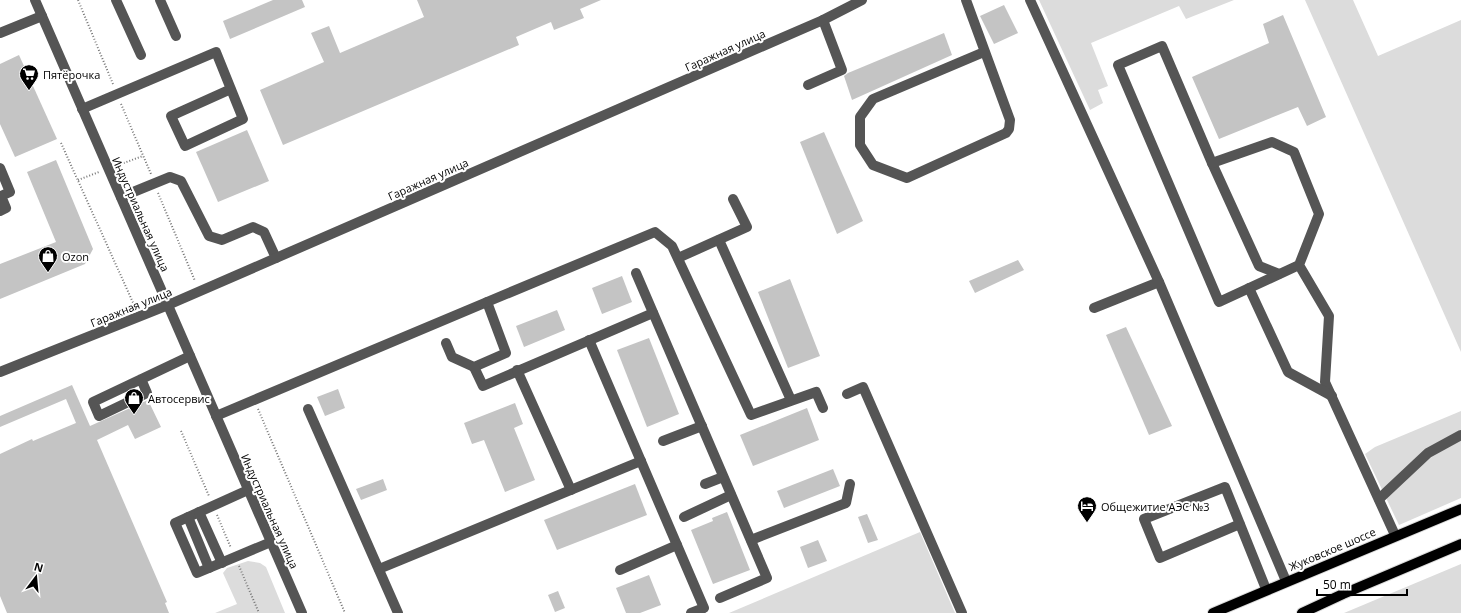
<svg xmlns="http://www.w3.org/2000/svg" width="1461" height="613" viewBox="0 0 1461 613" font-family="'Open Sans',sans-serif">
<rect width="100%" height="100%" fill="#fff"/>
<g fill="#dcdcdc">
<polygon points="1039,0 1234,0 1186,19 1179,6 1091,43 1108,86 1098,90 1103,103 1090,110"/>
<polygon points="1305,0 1353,0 1378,56 1461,20 1461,352"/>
<polygon points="1461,411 1461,498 1399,525 1365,454 1375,447"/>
<polygon points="920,532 955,613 729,613"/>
<polygon points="248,561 260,563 266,567 285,613 215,613 237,604 223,573 227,568"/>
<polygon points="1461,564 1461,613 1344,613"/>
</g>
<g fill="#c4c4c4">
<polygon points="273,0 302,0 305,7 230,39 223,21"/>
<polygon points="417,0 601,0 580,9 584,18 554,30 551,22 516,37 519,45 283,145 260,90 324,62 311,33 329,26 340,53 424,17"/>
<polygon points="1004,5 1018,33 994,44 980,16"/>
<polygon points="1283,15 1326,117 1307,126 1298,107 1219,139 1192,77 1269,43 1263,24"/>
<polygon points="944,33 952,55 852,100 844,76 848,73"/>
<polygon points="19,55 57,139 15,157 0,124 0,64"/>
<polygon points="247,130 269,181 218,202 196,152"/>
<polygon points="824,132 863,221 837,234 800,142"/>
<polygon points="56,160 93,249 85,264 0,299 0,264 56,242 27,172"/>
<polygon points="1018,260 1024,270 975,293 969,281"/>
<polygon points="622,276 632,302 602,314 592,288"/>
<polygon points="790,279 820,356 788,368 758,292"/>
<polygon points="557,310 565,330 524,347 516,326"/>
<polygon points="1126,327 1172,426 1149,435 1106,335"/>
<polygon points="649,338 679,414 647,427 617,350"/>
<polygon points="72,385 90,426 148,400 161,427 135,439 128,425 97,440 167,602 165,603 169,613 7,613 0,596 0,454 32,439 33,441 76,423 66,399 0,427 0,416"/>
<polygon points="338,389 345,408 325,416 317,397"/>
<polygon points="515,403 523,424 514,428 535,480 505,492 484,440 472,444 464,423"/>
<polygon points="807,408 819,440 753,466 740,435"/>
<polygon points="833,469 840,486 784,508 777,491"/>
<polygon points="383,479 387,490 361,500 356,489"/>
<polygon points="635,484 647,515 557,550 544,520"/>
<polygon points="727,512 750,570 713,584 691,530 713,521 712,518"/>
<polygon points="867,514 878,540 868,543 858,517"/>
<polygon points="818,540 827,561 808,568 800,547"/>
<polygon points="649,575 661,605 640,613 626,613 616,588"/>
<polygon points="558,591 565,608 555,612 548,595"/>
</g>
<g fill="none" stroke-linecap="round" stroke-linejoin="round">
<defs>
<g id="major">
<polyline points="1213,613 1461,509"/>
<polyline points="1302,613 1343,594 1461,544"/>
</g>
</defs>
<use href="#major" stroke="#dbdbdb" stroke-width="12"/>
<g stroke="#777" stroke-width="2" stroke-dasharray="1 2" stroke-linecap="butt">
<polyline points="78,0 113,84"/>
<polyline points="121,104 151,174"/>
<polyline points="61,143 135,307"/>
<polyline points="118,165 143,156"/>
<polyline points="78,180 99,172"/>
<polyline points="158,193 195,281"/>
<polyline points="258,409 345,613"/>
<polyline points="181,431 209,496"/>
<polyline points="217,515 231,548"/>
<polyline points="239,566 259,613"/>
</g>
<g stroke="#555" stroke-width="10">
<polyline points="35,0 302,613"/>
<polyline points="116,0 141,55"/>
<polyline points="160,0 176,36"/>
<polyline points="966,0 1010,120 1009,129 1006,133 907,178 873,165 860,145 860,117 873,99 984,52"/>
<polyline points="1030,0 1159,282 1286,581"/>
<polyline points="0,33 42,16"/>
<polyline points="808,85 842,70 823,20"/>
<polyline points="82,109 216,52 243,119 185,146 171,116 231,89"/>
<polyline points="1212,163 1259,266 1279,274"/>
<polyline points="0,168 10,192 1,196 6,208 0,211"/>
<polyline points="121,197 170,177 181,181 209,236 222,240 253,227 264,232 276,258"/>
<polyline points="719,240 791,400"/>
<polyline points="678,258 747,227 733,199"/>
<polyline points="1299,265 1219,302 1118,65 1162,46 1212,163 1272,142 1294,152 1319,214 1299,265 1329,316 1325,382 1395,535"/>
<polyline points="636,273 767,578 720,598"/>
<polyline points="1249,288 1288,372 1332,396"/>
<polyline points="1094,308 1159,282"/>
<polyline points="589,340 704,608 691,613"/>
<polyline points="446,343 452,357 474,367 506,353 487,302 655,232 672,246 751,415 816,392 823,408"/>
<polyline points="474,367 483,386 653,313"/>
<polyline points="517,370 571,490"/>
<polyline points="0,372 168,305 823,20 862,0"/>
<polyline points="141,379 147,393 99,416 93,402 190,356"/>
<polyline points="847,394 863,387 962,613"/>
<polyline points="308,409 398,613"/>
<polyline points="216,416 487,302"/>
<polyline points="663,441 702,426"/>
<polyline points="705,484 723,477"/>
<polyline points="248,490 175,523 197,573 271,542"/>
<polyline points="1379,499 1428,453 1461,435"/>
<polyline points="199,512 222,563"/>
<polyline points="188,517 209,568"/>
<polyline points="684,517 731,495"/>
<polyline points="1240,524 1160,558 1144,519 1225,487 1266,589"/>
<polyline points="751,540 846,503 850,484"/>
<polyline points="379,569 641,461"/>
<polyline points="620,570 677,545"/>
</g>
<use href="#major" stroke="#000" stroke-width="10"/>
</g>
<defs>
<symbol id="supermarket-pin" viewBox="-11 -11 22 30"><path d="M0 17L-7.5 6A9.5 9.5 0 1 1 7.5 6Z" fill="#000" stroke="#fff"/><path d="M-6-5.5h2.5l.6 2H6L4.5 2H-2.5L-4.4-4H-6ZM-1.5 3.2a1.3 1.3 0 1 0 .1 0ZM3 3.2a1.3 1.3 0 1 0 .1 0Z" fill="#fff"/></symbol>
<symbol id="shop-pin" viewBox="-11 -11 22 30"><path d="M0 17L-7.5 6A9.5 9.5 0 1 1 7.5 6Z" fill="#000" stroke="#fff"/><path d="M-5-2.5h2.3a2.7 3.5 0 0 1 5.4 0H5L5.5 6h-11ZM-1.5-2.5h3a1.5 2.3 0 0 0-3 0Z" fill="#fff"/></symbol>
<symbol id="hotel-pin" viewBox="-11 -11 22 30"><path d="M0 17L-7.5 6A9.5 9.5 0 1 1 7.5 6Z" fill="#000" stroke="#fff"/><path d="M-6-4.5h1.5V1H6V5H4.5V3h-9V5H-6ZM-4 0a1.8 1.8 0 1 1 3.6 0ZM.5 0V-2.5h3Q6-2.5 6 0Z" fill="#fff"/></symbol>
</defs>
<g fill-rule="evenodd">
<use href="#supermarket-pin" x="18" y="63" width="22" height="30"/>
<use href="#shop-pin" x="37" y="245" width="22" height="30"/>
<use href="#shop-pin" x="123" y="387" width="22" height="30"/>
<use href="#hotel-pin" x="1076" y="495" width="22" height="30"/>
</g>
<g text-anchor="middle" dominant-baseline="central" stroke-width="4" stroke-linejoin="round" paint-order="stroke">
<g font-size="11" fill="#000" stroke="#fff">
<text transform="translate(725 50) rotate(-24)">Гаражная улица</text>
<text transform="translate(428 179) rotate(-24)">Гаражная улица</text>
<text transform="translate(141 214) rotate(66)">Индустриальная улица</text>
<text transform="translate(131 307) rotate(-22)">Гаражная улица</text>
<text transform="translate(270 511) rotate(66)">Индустриальная улица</text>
<text transform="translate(1332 549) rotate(-23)">Жуковское шоссе</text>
</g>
<g font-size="11" fill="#000" stroke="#fff" text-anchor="start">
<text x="43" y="74">Пятёрочка</text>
<text x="62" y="256">Ozon</text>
<text x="148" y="398">Автосервис</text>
<text x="1101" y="506">Общежитие АЭС №3</text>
</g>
</g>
<g transform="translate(36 577) rotate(16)" stroke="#ffffff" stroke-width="3" paint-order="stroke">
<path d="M0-3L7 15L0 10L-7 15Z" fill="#000000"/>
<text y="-6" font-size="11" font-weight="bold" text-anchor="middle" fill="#000000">N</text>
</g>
<path d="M1317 589v6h90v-6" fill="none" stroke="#000000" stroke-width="2"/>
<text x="1323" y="589" font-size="12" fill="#000000" stroke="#ffffff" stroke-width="3" paint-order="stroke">50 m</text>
</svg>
